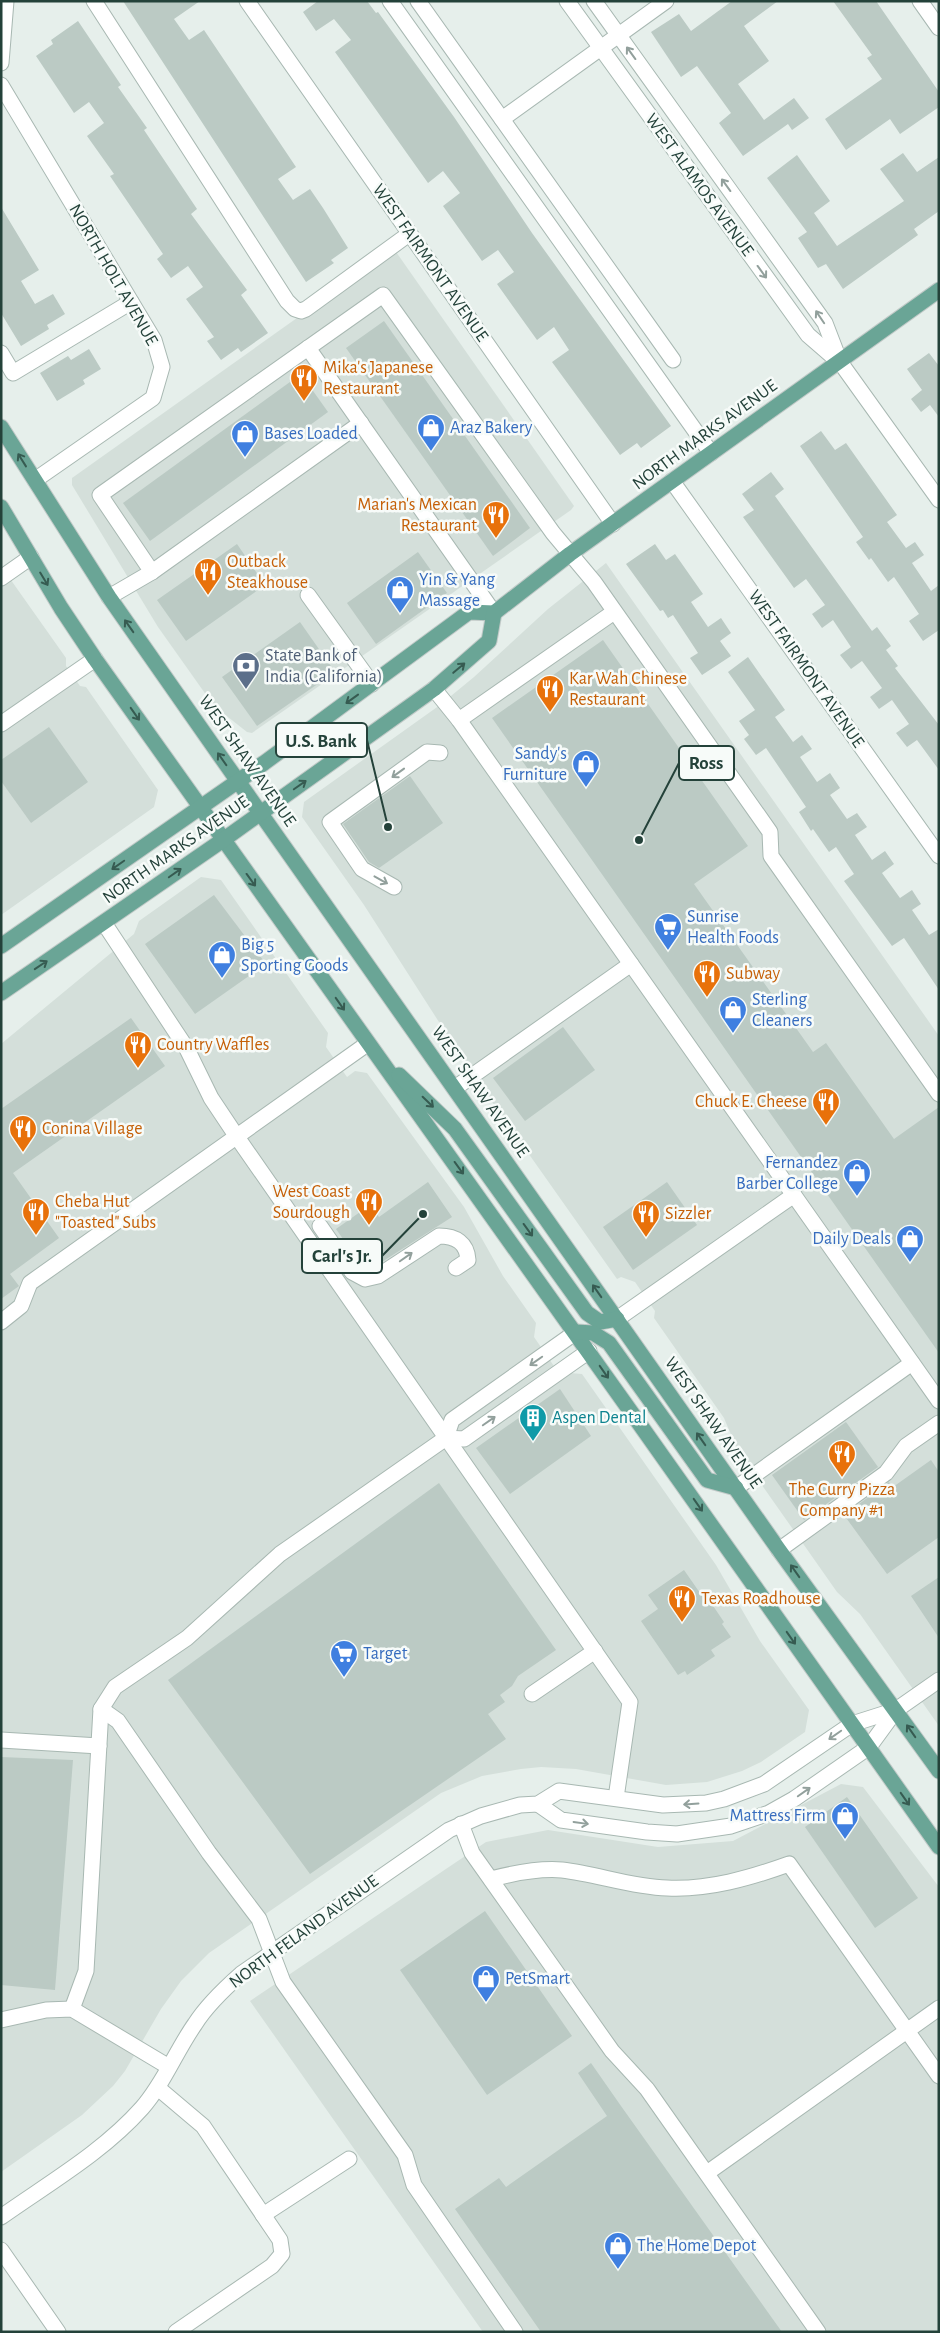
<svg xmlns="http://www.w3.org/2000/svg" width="940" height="2333" viewBox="0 0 940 2333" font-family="'Alegreya Sans',sans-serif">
<rect width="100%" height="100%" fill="#e6efeb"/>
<g fill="#d4dfda">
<polygon points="394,249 574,506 571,510 252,733 247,732 214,706 158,627 72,485 72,478"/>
<polygon points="606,563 939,1036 939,1726 860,1614 837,1592 738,1451 724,1418 654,1318 655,1311 635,1282 621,1277 617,1279 471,1072 364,905 302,817 304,802 440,705 474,677 548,609"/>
<polygon points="1,566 66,658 66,666 80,686 86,687 158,790 154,807 1,915"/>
<polygon points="201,877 221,880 328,1033 326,1047 347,1077 355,1071 367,1073 464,1207 503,1276 536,1323 534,1337 558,1372 582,1374 716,1565 760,1641 809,1710 805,1732 761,1762 742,1771 707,1782 666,1785 576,1769 541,1767 521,1769 482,1776 441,1793 209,1953 181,1981 161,2009 125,2071 113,2086 82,2115 1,2172 1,1044 134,934 139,921"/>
<polygon points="841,1784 863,1787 939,1887 939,2332 483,2332 250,2001 486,1842 548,1830 658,1847 733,1841"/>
</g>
<g fill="#bbcac4">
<polygon points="123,1 200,1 174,19 189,40 204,30 296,167 278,179 293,200 310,189 323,208 348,248 331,260 334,263 306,282"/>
<polygon points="318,1 367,1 376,13 378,12 454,117 532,233 671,426 641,448 637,443 620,455 552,362 569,350 554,327 537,340 497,284 514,272 498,250 482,261 443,206 460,193 443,171 428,183 335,52 351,40 334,19 316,31 303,12"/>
<polygon points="732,1 778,1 744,26 769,61 738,84 764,120 794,98 809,118 792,130 788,124 743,156 719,123 731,113 697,66 681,77 651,32 679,14 691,31"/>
<polygon points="833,1 876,1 939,92 939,107 900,134 890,119 846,150 825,119 882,79 867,58 872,55"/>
<polygon points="78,21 121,85 118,87 147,128 144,130 197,209 191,214 247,290 241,295 268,333 241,352 238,348 221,360 207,341 214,337 186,299 203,287 188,266 171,278 157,259 163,254 110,176 114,174 87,136 104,123 89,102 74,113 36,56 53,44 51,40"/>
<polygon points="903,153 917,172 939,157 939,211 914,229 918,235 843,289 826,264 818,268 798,238 807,232 767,178 797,155 830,201 814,213 837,246 904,201 880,169"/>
<polygon points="1,207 39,270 21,281 35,304 53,294 65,314 47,325 49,329 21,346 1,313"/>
<polygon points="384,321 530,528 493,556 346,348"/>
<polygon points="89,349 101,369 83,380 85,384 57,401 40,373 68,356 71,360"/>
<polygon points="929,353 939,366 939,417 930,405 921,412 911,399 922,390 907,369"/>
<polygon points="301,374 328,412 150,541 123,503"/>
<polygon points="821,431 835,450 846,443 897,515 887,522 906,548 915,542 924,555 912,563 931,591 939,585 939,630 923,641 909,621 919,614 894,577 888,582 871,558 869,560 856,542 863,537 800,446"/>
<polygon points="771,472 784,489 775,496 872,631 877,627 891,646 886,650 898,666 895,668 939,725 939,770 917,740 907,747 896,733 909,724 892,700 879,709 870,697 882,688 862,661 851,669 840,655 851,647 833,620 822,628 812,614 825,605 806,579 794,588 743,517 754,510 742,494"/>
<polygon points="237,544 265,585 186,641 157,600"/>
<polygon points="655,544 666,560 675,554 703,594 691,602 708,627 721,618 731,633 720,641 731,656 702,675 690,658 698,653 673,615 668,618 663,610 660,611 626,564"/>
<polygon points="418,552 447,593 376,644 347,603"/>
<polygon points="300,622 335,672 257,726 222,677"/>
<polygon points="603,640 748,846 694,884 813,1052 826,1043 894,1139 939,1107 939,1353 492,718"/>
<polygon points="748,657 785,710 775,717 793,742 802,735 812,749 800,757 817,782 830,773 840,788 830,795 847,819 857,813 867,827 855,835 872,860 885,851 894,864 882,873 900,898 912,890 921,904 912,910 929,935 939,929 939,990 904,938 892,946 844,881 854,874 836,847 829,852 813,829 811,831 799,812 806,807 766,748 756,755 744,739 749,735 739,721 755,710 728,672"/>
<polygon points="49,727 88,782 31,823 1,781 1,760"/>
<polygon points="410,776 443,823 379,868 369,862 343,824"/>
<polygon points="214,895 266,964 195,1014 145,944"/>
<polygon points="131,1018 165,1066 13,1173 59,1238 10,1274 19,1286 1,1299 1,1109"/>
<polygon points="563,1027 595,1070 525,1121 493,1078"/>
<polygon points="428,1182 452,1217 374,1267 366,1269 362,1266 336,1229 370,1205 379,1217"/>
<polygon points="667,1182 697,1225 633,1270 603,1227"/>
<polygon points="560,1389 591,1436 510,1494 476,1448"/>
<polygon points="846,1422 878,1467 804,1520 772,1475"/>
<polygon points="931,1460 939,1472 939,1537 887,1574 844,1515 889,1482 893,1487"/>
<polygon points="439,1483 556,1650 518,1676 512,1686 500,1695 505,1702 488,1714 506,1739 310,1874 168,1680"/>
<polygon points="684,1570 700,1593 703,1591 724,1622 722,1624 731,1637 711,1650 715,1656 687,1675 685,1671 678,1675 641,1621 658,1609 648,1595"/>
<polygon points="939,1577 939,1638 911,1596"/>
<polygon points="1,1757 73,1760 55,1990 1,1985"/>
<polygon points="847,1797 918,1898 875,1928 805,1827"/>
<polygon points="485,1911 572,2036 487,2095 400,1970"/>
<polygon points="591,2063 621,2106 782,2332 541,2332 455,2209 499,2178 506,2187 607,2116 578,2073"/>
</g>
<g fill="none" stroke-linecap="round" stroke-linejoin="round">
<defs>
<g id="minor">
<polyline points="94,1 287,301 295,309 301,311 306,309 409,234"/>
<polyline points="247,1 613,524"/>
<polyline points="390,1 711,453"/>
<polyline points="418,1 673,360"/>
<polyline points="567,1 808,335 838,361"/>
<polyline points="594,1 825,323 840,362 939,500"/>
<polyline points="920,1 939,28"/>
<polyline points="1,63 6,1"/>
<polyline points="1,85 154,340 162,367 153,398 35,480"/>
<polyline points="502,119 666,1"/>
<polyline points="308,348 494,613"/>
<polyline points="1,353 13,373 131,302"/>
<polyline points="672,481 939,856"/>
<polyline points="152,572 100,495 383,295 553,533 594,582 770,832 771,856 939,1094"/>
<polyline points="1,578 31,557"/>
<polyline points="308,595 372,684"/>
<polyline points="109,597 152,572 361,423"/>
<polyline points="434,689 459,720 939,1401"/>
<polyline points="459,720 614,612"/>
<polyline points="1,724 95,659"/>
<polyline points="394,887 362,869 330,822 427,752 440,753"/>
<polyline points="104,923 187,1049 211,1098 237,1137 630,1702 616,1798"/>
<polyline points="455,1088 631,964"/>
<path d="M320 1226 352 1272 365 1279 378 1276 439 1236C456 1236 467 1243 468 1260L456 1268"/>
<polyline points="617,1319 794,1195"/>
<polyline points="1,1322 21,1306 30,1283 367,1044"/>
<polyline points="446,1438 464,1439 589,1351"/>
<polyline points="736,1488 912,1363"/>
<polyline points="779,1550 886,1473 906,1446 939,1423"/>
<polyline points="532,1694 595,1651"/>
<polyline points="1,1740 99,1746"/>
<polyline points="538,1804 561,1820 647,1832 677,1834 731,1826 769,1813 794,1799 869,1747 896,1710"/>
<polyline points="461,1824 472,1853 612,2051 647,2089 818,2332"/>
<path d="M491 1879C514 1873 538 1868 562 1870 597 1874 632 1887 667 1888 709 1890 750 1878 789 1864L939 2076"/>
<polyline points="72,2009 86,1971 101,1709"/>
<polyline points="1,2020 46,2010 72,2009 169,2067"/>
<polyline points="158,2088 203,2126 280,2240 282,2254 272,2266 176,2332"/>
<polyline points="707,2173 939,2008"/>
<polyline points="263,2215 349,2159"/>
<path d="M1 2217C49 2183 103 2152 142 2108 164 2083 176 2051 195 2024 207 2005 224 1989 241 1974L449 1830 481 1816 520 1805 538 1804 559 1791 663 1805 706 1803 724 1799 764 1784 852 1724 896 1710 939 1680"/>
<polyline points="1,2250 58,2332"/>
<polyline points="515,2332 414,2185 405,2155 283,1982 259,1919 209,1853 118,1721 101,1709 115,1687 187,1638 280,1554 446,1438 452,1420 576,1332"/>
</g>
<g id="major">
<polyline points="1,427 109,597 223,760 779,1550 939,1771"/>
<path d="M1 507 61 608 95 659C377 1055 659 1450 939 1847"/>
<polyline points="1,946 264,763 469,612 494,613 570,554 939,290"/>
<polyline points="1,993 223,840 434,689 489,641 494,613"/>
<polyline points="399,1075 455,1129 587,1313 600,1322 617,1319"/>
<polyline points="576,1332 593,1333 609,1343 707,1480 736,1488"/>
</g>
</defs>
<use href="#minor" stroke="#a8b8b2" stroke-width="17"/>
<use href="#major" stroke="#c2cac8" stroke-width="17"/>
<use href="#minor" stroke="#fff" stroke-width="15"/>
<use href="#major" stroke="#6aa596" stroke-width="15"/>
</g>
<defs><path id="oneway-shaft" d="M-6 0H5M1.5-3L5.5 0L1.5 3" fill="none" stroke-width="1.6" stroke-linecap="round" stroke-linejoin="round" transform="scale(1.25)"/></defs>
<g stroke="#92a09c">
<use href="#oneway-shaft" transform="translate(631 53) rotate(-126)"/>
<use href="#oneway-shaft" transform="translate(726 185) rotate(-126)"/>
<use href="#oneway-shaft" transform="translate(762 272) rotate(54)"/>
<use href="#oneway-shaft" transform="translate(820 317) rotate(-124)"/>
<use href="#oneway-shaft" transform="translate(398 773) rotate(144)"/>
<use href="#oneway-shaft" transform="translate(381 880) rotate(29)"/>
<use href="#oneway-shaft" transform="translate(406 1257) rotate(-35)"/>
<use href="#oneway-shaft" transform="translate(536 1361) rotate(145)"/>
<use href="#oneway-shaft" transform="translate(489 1421) rotate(-35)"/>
<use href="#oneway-shaft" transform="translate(835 1735) rotate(145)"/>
<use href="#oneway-shaft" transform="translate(804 1792) rotate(-35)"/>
<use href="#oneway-shaft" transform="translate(691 1804) rotate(176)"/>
<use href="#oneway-shaft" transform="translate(581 1823) rotate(8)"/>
</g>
<g stroke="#365b51">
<use href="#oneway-shaft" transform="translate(22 460) rotate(-122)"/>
<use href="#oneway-shaft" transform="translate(44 579) rotate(59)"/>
<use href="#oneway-shaft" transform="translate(129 626) rotate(-125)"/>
<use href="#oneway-shaft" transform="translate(459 668) rotate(-40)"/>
<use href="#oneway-shaft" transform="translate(352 699) rotate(144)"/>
<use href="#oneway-shaft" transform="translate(135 714) rotate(55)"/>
<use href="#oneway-shaft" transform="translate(222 759) rotate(-125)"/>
<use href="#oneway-shaft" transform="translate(300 785) rotate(-35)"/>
<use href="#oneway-shaft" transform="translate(118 865) rotate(145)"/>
<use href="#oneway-shaft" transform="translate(175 873) rotate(-35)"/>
<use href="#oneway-shaft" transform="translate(251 880) rotate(54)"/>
<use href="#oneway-shaft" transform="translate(41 965) rotate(-34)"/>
<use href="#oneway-shaft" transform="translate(340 1004) rotate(55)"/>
<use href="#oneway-shaft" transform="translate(428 1102) rotate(44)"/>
<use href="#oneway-shaft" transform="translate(459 1168) rotate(54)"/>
<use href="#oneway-shaft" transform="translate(528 1230) rotate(54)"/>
<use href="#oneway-shaft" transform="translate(597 1291) rotate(-125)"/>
<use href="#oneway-shaft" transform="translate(604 1372) rotate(55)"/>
<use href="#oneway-shaft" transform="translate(701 1439) rotate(-125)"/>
<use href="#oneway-shaft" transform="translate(698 1505) rotate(55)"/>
<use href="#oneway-shaft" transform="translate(795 1571) rotate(-125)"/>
<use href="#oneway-shaft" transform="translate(791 1638) rotate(55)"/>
<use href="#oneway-shaft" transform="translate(911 1731) rotate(-125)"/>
<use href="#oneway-shaft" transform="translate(905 1799) rotate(55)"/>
</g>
<defs>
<symbol id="restaurant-pin" viewBox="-11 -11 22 30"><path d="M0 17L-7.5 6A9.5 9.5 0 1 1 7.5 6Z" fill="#e8710a" stroke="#f7fbf9"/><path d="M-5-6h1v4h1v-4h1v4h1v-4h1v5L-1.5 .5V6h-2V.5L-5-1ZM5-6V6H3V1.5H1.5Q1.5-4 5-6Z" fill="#fff"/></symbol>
<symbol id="shop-pin" viewBox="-11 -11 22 30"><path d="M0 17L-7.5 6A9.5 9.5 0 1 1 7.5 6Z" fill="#3f7fe0" stroke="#f7fbf9"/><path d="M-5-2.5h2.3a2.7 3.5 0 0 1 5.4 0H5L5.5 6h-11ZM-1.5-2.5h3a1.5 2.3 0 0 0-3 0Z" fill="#fff"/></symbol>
<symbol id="bank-pin" viewBox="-11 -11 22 30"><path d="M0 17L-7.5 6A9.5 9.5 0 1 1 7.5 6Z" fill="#5c6f8a" stroke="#f7fbf9"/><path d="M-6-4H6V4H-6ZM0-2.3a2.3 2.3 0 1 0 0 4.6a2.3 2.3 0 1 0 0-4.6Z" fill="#fff"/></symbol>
<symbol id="supermarket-pin" viewBox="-11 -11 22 30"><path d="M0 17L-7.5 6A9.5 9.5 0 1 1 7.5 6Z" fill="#3f7fe0" stroke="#f7fbf9"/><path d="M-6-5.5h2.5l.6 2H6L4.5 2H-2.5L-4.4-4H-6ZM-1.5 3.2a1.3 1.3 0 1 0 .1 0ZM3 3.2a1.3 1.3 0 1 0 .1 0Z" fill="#fff"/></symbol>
<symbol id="building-pin" viewBox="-11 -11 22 30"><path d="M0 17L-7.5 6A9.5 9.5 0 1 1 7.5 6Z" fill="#0f9aa8" stroke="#f7fbf9"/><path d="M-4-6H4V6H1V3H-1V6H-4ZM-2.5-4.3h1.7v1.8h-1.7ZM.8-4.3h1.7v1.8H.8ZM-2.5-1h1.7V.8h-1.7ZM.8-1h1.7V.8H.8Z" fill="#fff"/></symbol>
</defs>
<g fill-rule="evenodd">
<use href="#restaurant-pin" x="288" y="362" width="32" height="43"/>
<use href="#shop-pin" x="415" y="412" width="32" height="43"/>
<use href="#shop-pin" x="229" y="418" width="32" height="43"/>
<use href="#restaurant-pin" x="480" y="499" width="32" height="43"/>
<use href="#restaurant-pin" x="192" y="556" width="32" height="43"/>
<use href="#shop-pin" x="384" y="574" width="32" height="43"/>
<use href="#bank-pin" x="230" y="650" width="32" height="43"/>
<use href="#restaurant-pin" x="534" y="673" width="32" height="43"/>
<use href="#shop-pin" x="570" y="748" width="32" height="43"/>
<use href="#supermarket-pin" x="652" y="911" width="32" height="43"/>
<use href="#shop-pin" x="206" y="939" width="32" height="43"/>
<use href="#restaurant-pin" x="691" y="958" width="32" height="43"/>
<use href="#shop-pin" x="717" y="994" width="32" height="43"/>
<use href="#restaurant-pin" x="122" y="1029" width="32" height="43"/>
<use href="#restaurant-pin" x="810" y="1086" width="32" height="43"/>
<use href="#restaurant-pin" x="7" y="1113" width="32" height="43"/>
<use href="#shop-pin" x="841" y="1157" width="32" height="43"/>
<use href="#restaurant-pin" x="353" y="1186" width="32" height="43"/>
<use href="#restaurant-pin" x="20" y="1196" width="32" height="43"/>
<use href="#restaurant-pin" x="630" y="1198" width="32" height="43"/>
<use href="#shop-pin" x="894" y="1223" width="32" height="43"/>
<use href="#building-pin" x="517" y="1402" width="32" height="43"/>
<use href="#restaurant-pin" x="826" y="1438" width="32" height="43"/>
<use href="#restaurant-pin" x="666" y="1583" width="32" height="43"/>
<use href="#supermarket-pin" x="328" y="1638" width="32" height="43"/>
<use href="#shop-pin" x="829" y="1800" width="32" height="43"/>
<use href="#shop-pin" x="470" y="1963" width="32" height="43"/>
<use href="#shop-pin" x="602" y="2230" width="32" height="43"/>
</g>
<g text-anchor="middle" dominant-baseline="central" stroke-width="5" stroke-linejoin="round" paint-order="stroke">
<g font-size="18" fill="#24423a" stroke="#f7fbf9">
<text transform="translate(699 185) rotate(54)">WEST ALAMOS AVENUE</text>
<text transform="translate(430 263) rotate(55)">WEST FAIRMONT AVENUE</text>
<text transform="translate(113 275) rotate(60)">NORTH HOLT AVENUE</text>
<text transform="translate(705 435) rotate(-36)">NORTH MARKS AVENUE</text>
<text transform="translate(806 669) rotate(55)">WEST FAIRMONT AVENUE</text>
<text transform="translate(247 761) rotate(55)">WEST SHAW AVENUE</text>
<text transform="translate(176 850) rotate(-35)">NORTH MARKS AVENUE</text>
<text transform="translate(480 1092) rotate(55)">WEST SHAW AVENUE</text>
<text transform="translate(713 1423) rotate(55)">WEST SHAW AVENUE</text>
<text transform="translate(304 1932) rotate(-36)">NORTH FELAND AVENUE</text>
</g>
<g font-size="18" fill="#c56008" stroke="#f7fbf9" text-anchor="start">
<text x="323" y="368">Mika's Japanese<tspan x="323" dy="21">Restaurant</tspan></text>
<text x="477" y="505" text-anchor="end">Marian's Mexican<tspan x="477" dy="21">Restaurant</tspan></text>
<text x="227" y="562">Outback<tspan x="227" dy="21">Steakhouse</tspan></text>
<text x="569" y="679">Kar Wah Chinese<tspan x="569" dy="21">Restaurant</tspan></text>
<text x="726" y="974">Subway</text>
<text x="157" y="1045">Country Waffles</text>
<text x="807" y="1102" text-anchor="end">Chuck E. Cheese</text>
<text x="42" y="1129">Conina Village</text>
<text x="350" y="1192" text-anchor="end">West Coast<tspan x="350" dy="21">Sourdough</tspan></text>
<text x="55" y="1202">Cheba Hut<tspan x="55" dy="21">"Toasted" Subs</tspan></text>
<text x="665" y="1214">Sizzler</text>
<text x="842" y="1490" text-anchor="middle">The Curry Pizza<tspan x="842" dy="21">Company #1</tspan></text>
<text x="701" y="1599">Texas Roadhouse</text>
</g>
<g font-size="18" fill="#366cbe" stroke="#f7fbf9" text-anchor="start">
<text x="450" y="428">Araz Bakery</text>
<text x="264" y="434">Bases Loaded</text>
<text x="419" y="580">Yin &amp; Yang<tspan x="419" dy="21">Massage</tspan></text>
<text x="567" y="754" text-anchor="end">Sandy's<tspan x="567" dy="21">Furniture</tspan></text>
<text x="687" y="917">Sunrise<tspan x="687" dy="21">Health Foods</tspan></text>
<text x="241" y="945">Big 5<tspan x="241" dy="21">Sporting Goods</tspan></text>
<text x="752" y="1000">Sterling<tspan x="752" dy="21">Cleaners</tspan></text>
<text x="838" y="1163" text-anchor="end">Fernandez<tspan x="838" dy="21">Barber College</tspan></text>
<text x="891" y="1239" text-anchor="end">Daily Deals</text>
<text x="363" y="1654">Target</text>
<text x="826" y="1816" text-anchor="end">Mattress Firm</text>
<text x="505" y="1979">PetSmart</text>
<text x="637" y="2246">The Home Depot</text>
</g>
<g font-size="18" fill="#4e5e75" stroke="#f7fbf9" text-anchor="start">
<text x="265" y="656">State Bank of<tspan x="265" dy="21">India (California)</tspan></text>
</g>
<g font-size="18" fill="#0d838f" stroke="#f7fbf9" text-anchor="start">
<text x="552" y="1418">Aspen Dental</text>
</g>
</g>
<path fill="none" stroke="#24423a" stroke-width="2" d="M388 827L367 740M639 840L679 763M423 1214L382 1256"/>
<g fill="#24423a" stroke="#f7fbf9" stroke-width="2">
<circle cx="388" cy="827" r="5"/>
<circle cx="639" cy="840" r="5"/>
<circle cx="423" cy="1214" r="5"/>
</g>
<g fill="#f7fbf9" stroke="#24423a" stroke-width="2">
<rect x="276" y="723" width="91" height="34" rx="5"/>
<rect x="679" y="746" width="55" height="34" rx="5"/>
<rect x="302" y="1239" width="80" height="34" rx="5"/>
</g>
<g font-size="19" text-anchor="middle" font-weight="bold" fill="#24423a">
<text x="321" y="747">U.S. Bank</text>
<text x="706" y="769">Ross</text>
<text x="342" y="1262">Carl's Jr.</text>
</g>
<rect width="940" height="2333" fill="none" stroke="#24423a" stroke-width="5"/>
</svg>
